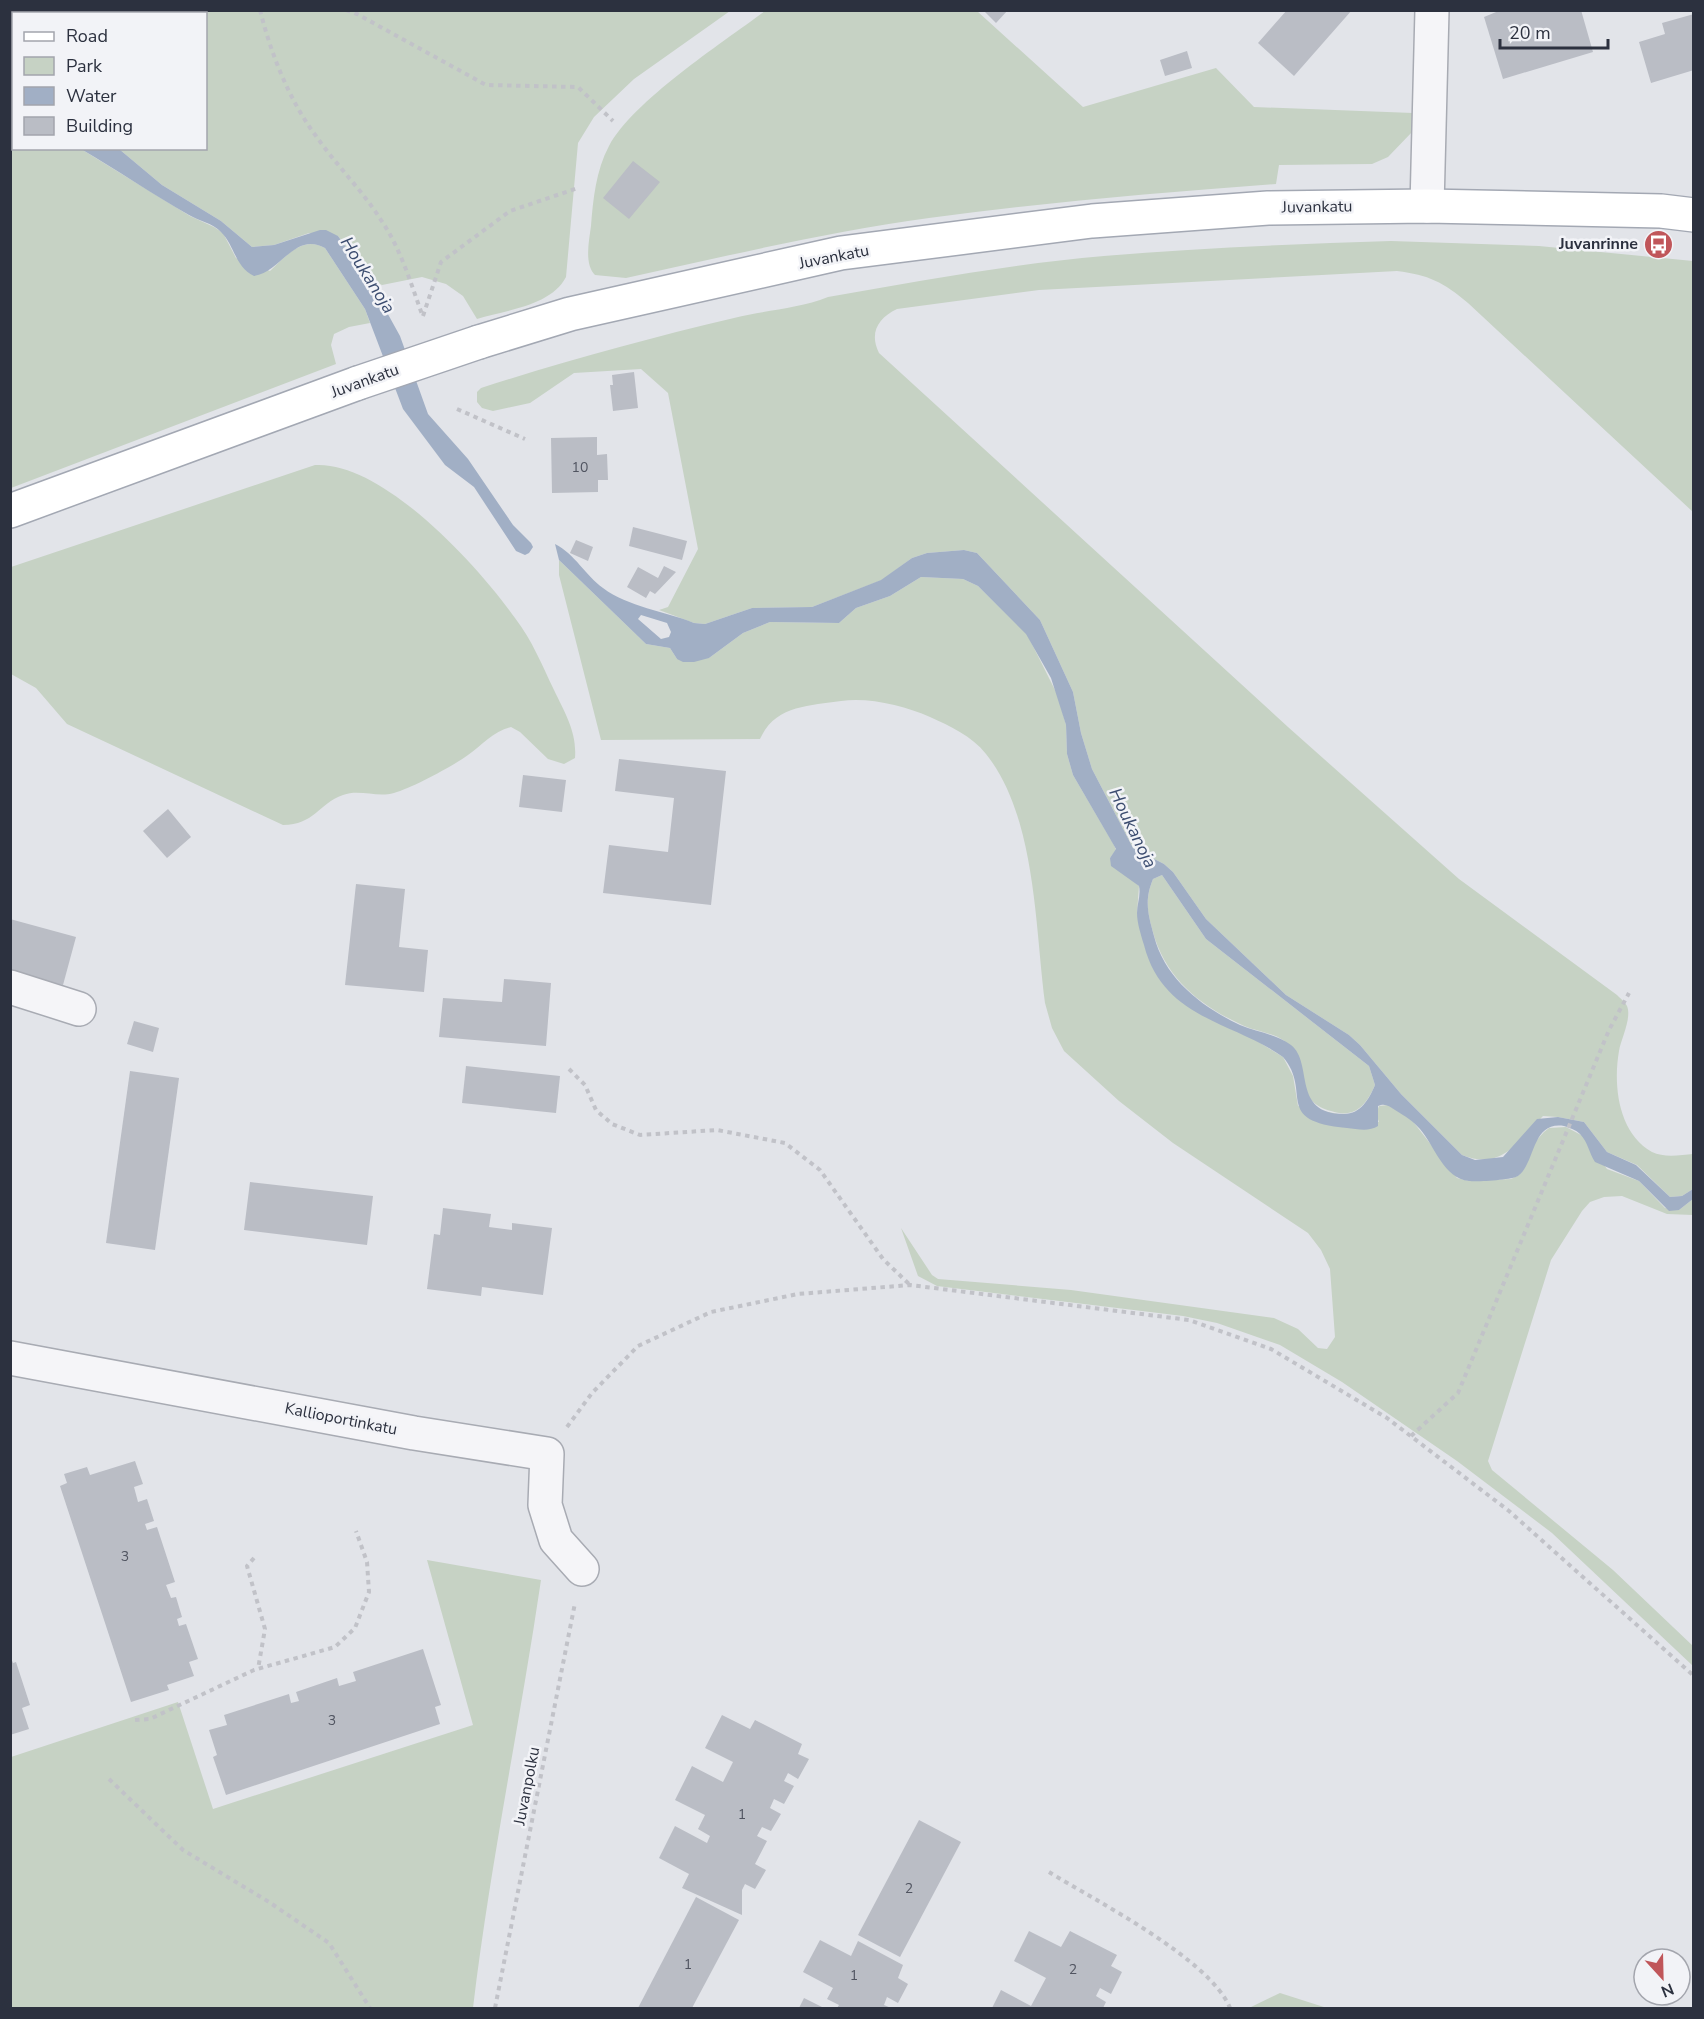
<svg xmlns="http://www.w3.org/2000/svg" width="1704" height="2019" viewBox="0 0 1704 2019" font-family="'Nunito Sans',sans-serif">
<rect width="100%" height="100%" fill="#e2e4e9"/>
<g fill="#c6d2c4">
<path d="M11 11H730L634 79 594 117 578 143 566 277C551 306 506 310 477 319L463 296 446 284 422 277 382 285 368 278 338 236 309 233 274 245 252 247 221 221 162 185 119 149 206 148V14H14V78L11 81Z"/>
<path d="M765 11H977L1083 107 1216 68 1254 107 1413 113V131L1388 157 1372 164 1279 165 1276 184C1160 193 1044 202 929 218 827 232 726 256 626 278L595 275C584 264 589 241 591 226 593 200 596 170 609 146 633 101 722 43 765 11Z"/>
<path d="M13 103 14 148 81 149 190 216 214 227 223 233 236 258 270 271C286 256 303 235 325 248L365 309 370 323 349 327 334 334 331 345 336 364 11 488 10 106Z"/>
<path d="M1391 241 1539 246 1693 261V512L1468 303C1443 282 1429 275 1397 271L1039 290 897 309C878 318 869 333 879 353L1288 727 1459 879 1617 995C1620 998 1625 1002 1627 1006 1632 1018 1621 1039 1619 1051 1613 1085 1618 1133 1652 1152 1664 1158 1681 1155 1693 1154V1189L1682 1196 1670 1197 1637 1165 1607 1152 1584 1122 1558 1117 1543 1116C1517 1142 1502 1171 1462 1155L1401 1094 1360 1045 1349 1035 1286 995 1206 919 1173 872 1164 864 1133 848 1092 769 1081 733 1073 692 1040 620 977 553 964 550 927 553 912 558 882 580 812 607 752 608 705 624 694 623 659 610 668 607 698 549 668 393 641 369 574 373 530 403 493 411 482 408 477 402V392L481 388C565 361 649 338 734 318 765 310 798 309 828 297 919 281 1011 264 1104 256 1199 248 1295 244 1391 241Z"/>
<path d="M315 465C383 461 478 566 515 618 532 640 542 665 554 690 565 713 577 732 575 758L564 764 548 759 520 732 511 727C494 731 482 745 468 755 453 766 412 788 394 793 377 798 360 789 343 795 318 804 314 825 283 825L67 724 36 688 11 674V567Z"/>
<path d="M559 560 646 644 670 648 677 659 709 658 743 633 770 622 839 623 856 608 890 596 921 577 963 579 978 586 1027 634 1058 696 1066 725 1067 754 1073 775 1114 845 1116 850 1110 858 1139 886 1137 913 1163 983 1283 1057 1293 1076 1298 1106 1379 1122 1376 1114 1379 1106 1388 1105 1411 1119 1457 1178 1469 1181 1511 1179 1519 1175 1524 1169 1535 1142 1544 1132 1549 1128 1566 1127 1583 1136 1607 1169 1639 1181 1665 1208 1679 1210 1693 1199V1215L1667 1214 1622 1196 1604 1197 1590 1202 1582 1211 1551 1260 1488 1461 1492 1470 1613 1570 1693 1646V1666L1552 1533 1457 1461 1342 1382 1280 1345 1217 1323 1183 1316 937 1286 918 1276 901 1228 932 1275 938 1279 1071 1290 1274 1318 1298 1329 1318 1348 1327 1349 1335 1337 1330 1269 1321 1250 1308 1233 1173 1143 1119 1101 1064 1051 1052 1028 1045 1003C1035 927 1036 816 986 754 972 736 950 726 930 717 905 706 869 697 841 701 809 706 775 705 760 739L601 740 559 575Z"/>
<path d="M1162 875 1206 939 1369 1066 1375 1085C1366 1106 1354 1119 1331 1111 1323 1109 1317 1106 1311 1100 1295 1081 1308 1057 1283 1040 1271 1032 1253 1031 1240 1024 1199 1005 1165 977 1153 932 1147 911 1145 899 1153 879Z"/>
<path d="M427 1560 541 1580C520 1723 490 1865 473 2008H11V1757L178 1702 213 1809 473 1725Z"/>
<polygon points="1280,1993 1327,2008 1249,2008"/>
</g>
<g fill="#a1afc5" fill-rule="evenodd">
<path d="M81 149H119L162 185 221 221 252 247 274 245 320 230H326L338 236 368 278 400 336 428 414 468 459 513 525 531 543 533 547 529 553 525 555 516 551 474 487 445 465 403 409 365 309 325 248C295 231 281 272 254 276 235 267 235 246 221 232 213 223 199 221 189 215 152 194 117 170 81 149Z"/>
<path d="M555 544C575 554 585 575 603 588 628 607 665 611 694 623L705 624 752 608 812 607 881 580 912 558 927 553 964 550 977 553 1040 620 1073 692 1081 733 1092 769 1133 848 1164 864 1173 872 1206 919 1286 995 1349 1035 1360 1045 1401 1094 1462 1155 1475 1160 1503 1157 1537 1119 1558 1117 1584 1122 1607 1152 1636 1165 1670 1197 1682 1196 1693 1189V1199L1679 1210 1669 1211 1639 1181 1595 1162C1589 1153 1588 1142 1580 1134 1576 1130 1570 1128 1564 1126 1531 1121 1536 1163 1518 1176 1512 1180 1477 1182 1469 1181 1444 1179 1434 1145 1420 1129 1413 1121 1405 1116 1395 1110 1389 1106 1385 1103 1378 1106V1126C1369 1132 1357 1129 1347 1128 1272 1121 1313 1092 1283 1057 1232 1021 1163 1019 1144 945 1141 935 1137 923 1137 913 1137 904 1141 895 1139 886L1111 866 1110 858 1116 849 1073 775 1067 754 1066 725 1051 678 1026 634 978 586 963 579 921 577 890 596 856 608 839 623 770 622 743 633 709 658 694 662H683L677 659 670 648 646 644 559 560ZM641 615 667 623 671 632 669 637 661 639 638 619ZM1162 875 1206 939 1369 1066 1375 1085C1369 1099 1361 1114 1344 1114 1291 1114 1314 1063 1291 1045 1276 1034 1257 1032 1240 1025 1202 1007 1165 979 1154 936 1148 914 1144 901 1153 879Z"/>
</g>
<g fill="#babdc5">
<polygon points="983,10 1008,10 996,23"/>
<polygon points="1287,10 1352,10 1294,76 1258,43"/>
<polygon points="1501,10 1581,10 1593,52 1503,79 1484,17"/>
<polygon points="1694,14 1694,70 1651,83 1639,42 1665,34 1662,23"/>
<polygon points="1187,51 1192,68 1165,76 1160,60"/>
<polygon points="633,161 660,182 629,219 603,198"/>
<polygon points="634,372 638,408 613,411 610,385 613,385 612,375"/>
<polygon points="597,437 597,455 607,454 608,480 598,480 598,492 552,493 551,438"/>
<polygon points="633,527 687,541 682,560 629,546"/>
<polygon points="576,540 593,547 588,561 570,553"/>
<polygon points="664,566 676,572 655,594 650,591 646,598 627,587 638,567 658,578"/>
<polygon points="619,759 726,771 711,905 603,893 609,845 668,852 674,798 615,791"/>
<polygon points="523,775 566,780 562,812 519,807"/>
<polygon points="168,809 191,837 167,858 143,831"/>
<polygon points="356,884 405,889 399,947 428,950 424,992 345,985"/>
<polygon points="10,919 76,937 63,985 10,972"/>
<polygon points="504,979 551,983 546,1046 439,1037 443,998 502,1002"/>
<polygon points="134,1021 159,1028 153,1052 127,1044"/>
<polygon points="466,1066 560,1076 556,1113 462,1103"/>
<polygon points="130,1071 179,1078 155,1250 106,1243"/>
<polygon points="250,1182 373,1196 367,1245 244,1230"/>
<polygon points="443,1208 491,1214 489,1227 512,1230 512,1223 552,1228 543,1295 482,1287 481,1296 427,1289 434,1234 440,1235"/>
<polygon points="135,1461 143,1484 134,1487 138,1502 147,1499 154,1521 145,1524 147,1530 157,1527 175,1582 166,1585 171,1598 176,1597 182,1617 177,1619 179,1626 186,1624 198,1659 189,1662 194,1676 167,1685 169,1690 131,1702 60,1486 67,1483 64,1474 87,1467 90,1475"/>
<polygon points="423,1649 441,1705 435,1707 440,1724 226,1795 213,1757 217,1755 209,1730 227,1725 224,1715 289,1694 291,1703 299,1701 296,1692 337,1678 339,1686 356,1681 353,1672"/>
<polygon points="10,1656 13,1663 16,1662 30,1705 22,1708 29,1729 10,1735"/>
<polygon points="722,1715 750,1729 755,1720 802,1744 798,1754 809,1759 798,1779 788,1773 784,1781 794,1786 784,1804 774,1799 770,1808 781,1814 771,1831 762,1827 757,1836 767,1841 755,1864 766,1870 755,1889 745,1884 742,1890 742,1915 682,1888 689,1874 659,1858 675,1826 707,1843 710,1836 698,1829 705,1815 675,1800 692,1766 723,1782 733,1762 705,1748"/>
<polygon points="919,1820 961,1842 900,1957 858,1935"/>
<polygon points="696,1897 739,1920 692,2008 638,2008"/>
<polygon points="1029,1931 1061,1947 1070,1931 1117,1955 1111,1966 1122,1972 1111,1994 1100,1988 1096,1996 1106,2002 1103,2008 992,2008 1001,1990 1031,2006 1046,1978 1014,1961"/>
<polygon points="820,1940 851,1956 858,1941 903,1965 898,1978 908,1984 898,2003 887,1997 884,2005 891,2008 837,2008 839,2005 827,1999 833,1988 803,1972"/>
<polygon points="804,1998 824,2008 799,2008"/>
</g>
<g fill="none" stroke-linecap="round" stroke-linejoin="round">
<defs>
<g id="minor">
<polyline points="1427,206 1432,10"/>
<polyline points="10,987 79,1009"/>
<polyline points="10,1358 414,1433 547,1454 545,1505 556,1540 582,1569"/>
</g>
<g id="major">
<polyline points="479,342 570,314 841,253 1092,221 1268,208 1427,206 1661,211 1694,215"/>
<polyline points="10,511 358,383"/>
</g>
</defs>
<use href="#minor" stroke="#a8abb3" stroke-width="36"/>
<use href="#major" stroke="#a3a8b3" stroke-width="36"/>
<g stroke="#c1c2c8" stroke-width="4" stroke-dasharray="4.5 4.5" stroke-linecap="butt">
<path d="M260 10C271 54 289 100 316 136 336 165 362 190 381 220 401 249 411 284 423 317"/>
<polyline points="346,10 357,14 486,85 578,87 613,121"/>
<polyline points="423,316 441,262 510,211 578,188"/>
<polyline points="457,409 525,439"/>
<polyline points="569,1069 585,1085 596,1110 612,1124 640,1135 717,1130 785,1143 820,1170 883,1259 910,1285"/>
<polyline points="567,1427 592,1393 638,1346 711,1312 798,1294 910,1285 1189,1320 1271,1349 1387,1418 1509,1511 1694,1676"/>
<polyline points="1411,1436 1458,1393 1609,1030 1629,993"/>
<polyline points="254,1558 247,1566 265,1629 258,1669"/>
<polyline points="135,1720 150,1719 254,1670 335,1647 355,1628 369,1592 367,1562 356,1531"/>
<polyline points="109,1779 183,1850 269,1902 329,1943 370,2008"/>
<path d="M1049 1872C1096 1901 1210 1959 1230 2008"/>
<polyline points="495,2008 575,1603"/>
</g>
<use href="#minor" stroke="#f5f5f8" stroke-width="33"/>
<use href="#major" stroke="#fff" stroke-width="33"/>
<defs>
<polyline id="major-bridge" points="358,383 479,342"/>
</defs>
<use href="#major-bridge" stroke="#a3a8b3" stroke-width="36" stroke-linecap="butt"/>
<use href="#major-bridge" stroke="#fff" stroke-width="33"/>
</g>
<defs>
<symbol id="bus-disc" viewBox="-11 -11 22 22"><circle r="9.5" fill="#c0565a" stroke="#f2f3f7"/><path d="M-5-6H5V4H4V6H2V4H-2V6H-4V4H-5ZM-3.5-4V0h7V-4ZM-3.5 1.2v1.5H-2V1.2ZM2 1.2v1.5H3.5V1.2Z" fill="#fff"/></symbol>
</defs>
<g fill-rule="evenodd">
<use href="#bus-disc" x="1642" y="228" width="33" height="33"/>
</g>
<g text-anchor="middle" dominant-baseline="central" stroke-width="5" stroke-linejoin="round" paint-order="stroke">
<g font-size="14" fill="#505460">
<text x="580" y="467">10</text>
<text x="125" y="1556">3</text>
<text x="332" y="1720">3</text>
<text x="742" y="1814">1</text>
<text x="909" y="1888">2</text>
<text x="688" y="1964">1</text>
<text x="1073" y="1969">2</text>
<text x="854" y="1975">1</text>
</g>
<g font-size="16" fill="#2c313f" stroke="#f2f3f7">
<text transform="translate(1317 207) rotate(-1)">Juvankatu</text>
<text transform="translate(834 257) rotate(-11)">Juvankatu</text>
<text transform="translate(365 381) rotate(-20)">Juvankatu</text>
<text transform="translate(341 1419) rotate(11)">Kallioportinkatu</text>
<text transform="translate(527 1786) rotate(-79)">Juvanpolku</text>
</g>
<g font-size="16" font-weight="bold" fill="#2c313f" stroke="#f2f3f7" text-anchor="end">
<text x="1638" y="244">Juvanrinne</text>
</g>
<g font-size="18" font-style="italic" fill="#3b4c6f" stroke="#f2f3f7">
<text transform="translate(368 275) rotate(58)">Houkanoja</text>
<text transform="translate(1133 828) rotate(64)">Houkanoja</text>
</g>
</g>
<rect width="1704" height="2019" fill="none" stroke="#2c313f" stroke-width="24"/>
<rect x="12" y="12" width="195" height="138" fill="#f2f3f7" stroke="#a3a5ad" stroke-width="1.5"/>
<rect x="24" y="32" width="30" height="9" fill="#ffffff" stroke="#a3a5ad" stroke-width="1.5"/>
<text x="66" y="42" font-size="18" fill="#2c313f">Road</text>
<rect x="24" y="57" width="30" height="18" fill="#c6d2c4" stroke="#a3a5ad" stroke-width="1.5"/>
<text x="66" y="72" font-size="18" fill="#2c313f">Park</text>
<rect x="24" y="87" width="30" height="18" fill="#a1afc5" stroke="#a3a5ad" stroke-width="1.5"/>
<text x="66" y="102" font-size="18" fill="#2c313f">Water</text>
<rect x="24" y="117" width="30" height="18" fill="#babdc5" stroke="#a3a5ad" stroke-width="1.5"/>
<text x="66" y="132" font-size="18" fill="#2c313f">Building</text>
<g transform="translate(1662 1977) rotate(158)"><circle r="28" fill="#f2f3f7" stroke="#a3a5ad" stroke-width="1.5"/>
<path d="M0-4.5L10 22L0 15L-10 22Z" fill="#c0565a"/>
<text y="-9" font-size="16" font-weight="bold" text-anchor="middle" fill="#2c313f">N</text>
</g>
<path d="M1500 39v9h108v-9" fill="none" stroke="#2c313f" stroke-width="3"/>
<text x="1509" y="39" font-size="18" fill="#2c313f" stroke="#f2f3f7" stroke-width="4.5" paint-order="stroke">20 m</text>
</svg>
